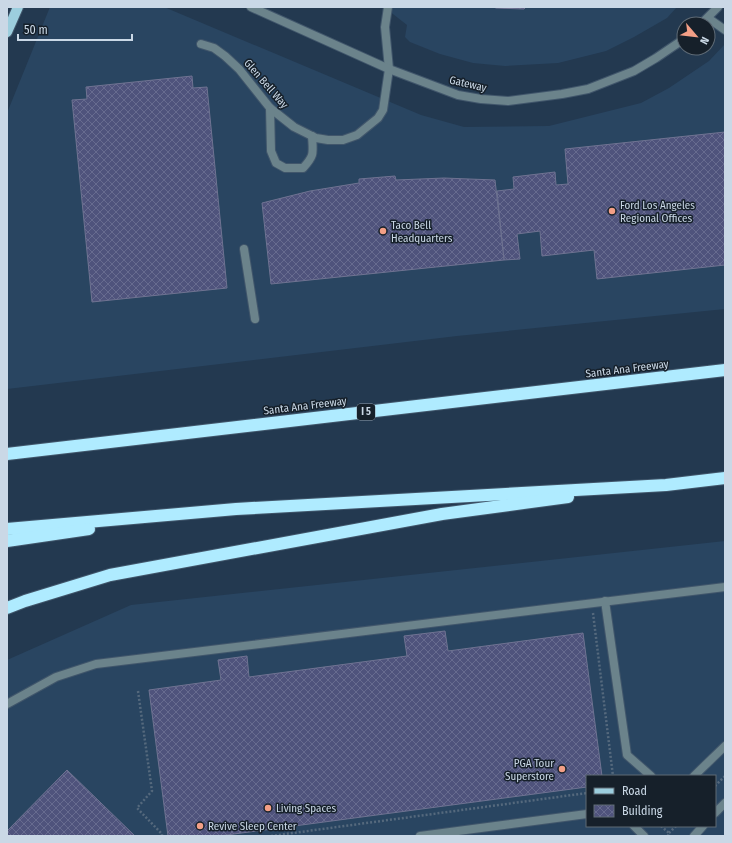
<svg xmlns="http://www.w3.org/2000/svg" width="732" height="843" viewBox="0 0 732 843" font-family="'Fira Sans Condensed',sans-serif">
<defs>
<pattern id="building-cross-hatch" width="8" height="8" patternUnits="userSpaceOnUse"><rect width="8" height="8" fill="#4f537c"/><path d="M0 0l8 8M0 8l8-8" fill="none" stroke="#676b8f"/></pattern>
</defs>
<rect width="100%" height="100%" fill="#233950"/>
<g fill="#294561" fill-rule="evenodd">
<polygon points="50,7 164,7 421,115 464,127 549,126 641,103 669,88 709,61 725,44 725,309 457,336 7,389 7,113"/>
<polygon points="384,7 677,7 667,18 634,37 606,51 558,63 505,66 473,63 440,54 410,42 405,37 407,25"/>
<path d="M725 541V836H7V660L131 605ZM587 776H715V826H587Z"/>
</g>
<g fill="url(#building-cross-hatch)" stroke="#6f7392">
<polygon points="494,7 526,7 524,9 496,8"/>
<polygon points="192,76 193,88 207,87 227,288 92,302 72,100 87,99 86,87"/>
<polygon points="725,132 725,265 597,279 594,250 542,256 540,231 517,234 520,259 504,260 497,191 514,189 513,177 555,172 556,185 568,184 565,149"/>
<polygon points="395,176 396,180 444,178 495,180 504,260 271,284 262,203 310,191 359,183 359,179"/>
<polygon points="445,631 448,651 583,633 602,776 587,776 587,787 219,836 168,836 149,690 221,680 218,660 247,656 249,677 407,656 404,636"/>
<polygon points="67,770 135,836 7,836 7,831"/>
</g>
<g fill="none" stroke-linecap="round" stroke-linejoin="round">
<defs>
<g id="service">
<polyline points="708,18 725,30"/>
<polyline points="201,44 214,48 225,56 239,69 270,108 294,127 316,138 328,140 343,140 357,135 378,118 383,110 389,69 385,27 388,7"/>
<path d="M270 108 271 151 276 163 285 168H303C315 155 313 153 312 136"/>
<polyline points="244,249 255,319"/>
<polyline points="605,601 627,755 651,776"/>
<polyline points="7,704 56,677 96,664 725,587"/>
<polyline points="694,776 725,746"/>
<polyline points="715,813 725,803"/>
<polyline points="634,826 644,836"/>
<polyline points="420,836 587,814"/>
<polyline points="694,836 703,826"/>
</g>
<g id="tertiary">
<polyline points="251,7 389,69 458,95 481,99 508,101 562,94 588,89 634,71 656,58 684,39"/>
<polyline points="701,24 718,7"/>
</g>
<polyline id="primary" points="7,32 18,7"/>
<g id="motorway">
<polyline points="7,454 725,370"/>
<polyline points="7,529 236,509 666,485 725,478"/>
<polyline points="7,541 89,529"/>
<polyline points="7,608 25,601 110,575 442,514 568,497"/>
</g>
</defs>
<use href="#service" stroke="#41566b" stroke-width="10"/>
<use href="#tertiary" stroke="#41566b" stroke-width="10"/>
<use href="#primary" stroke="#41566b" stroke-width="12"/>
<use href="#motorway" stroke="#41566b" stroke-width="14"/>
<g stroke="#55697d" stroke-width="2.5" stroke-dasharray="2 2" stroke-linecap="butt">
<polyline points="593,613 613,776"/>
<polyline points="138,691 152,791 137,808 162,834 162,836"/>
<polyline points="715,786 725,776"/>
<polyline points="661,826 669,833 668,836"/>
<polyline points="669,833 676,826"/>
<polyline points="271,836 587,793"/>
</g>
<use href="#service" stroke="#6b838b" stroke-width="8"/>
<use href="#tertiary" stroke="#6b838b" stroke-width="8"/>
<use href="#primary" stroke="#9ccede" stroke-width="10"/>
<use href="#motorway" stroke="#afebff" stroke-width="12"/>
</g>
<g fill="#f39f86" stroke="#16202a" stroke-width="1.5">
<circle cx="612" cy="211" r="4"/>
<circle cx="383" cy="231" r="4"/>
<circle cx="562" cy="769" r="4"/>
<circle cx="268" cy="808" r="4"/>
<circle cx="200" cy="826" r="4"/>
</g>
<g text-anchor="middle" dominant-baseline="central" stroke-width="3" stroke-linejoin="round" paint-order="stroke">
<rect fill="#16202a" stroke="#94a1ae" stroke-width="1" x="357" y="404" width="18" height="16" rx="3"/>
<g font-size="10" font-weight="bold" fill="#cad8e6">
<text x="366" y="412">I 5</text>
</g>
<g font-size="11" fill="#cad8e6" stroke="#16202a">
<text transform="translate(266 84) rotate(49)">Glen Bell Way</text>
<text transform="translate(468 84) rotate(13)">Gateway</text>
<text transform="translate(627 369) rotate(-7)">Santa Ana Freeway</text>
<text transform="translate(305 406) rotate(-7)">Santa Ana Freeway</text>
</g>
<g font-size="11" fill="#cad8e6" stroke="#16202a" text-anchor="start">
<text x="620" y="205">Ford Los Angeles<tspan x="620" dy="13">Regional Offices</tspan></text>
<text x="391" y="225">Taco Bell<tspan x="391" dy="13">Headquarters</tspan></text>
<text x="554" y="763" text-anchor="end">PGA Tour<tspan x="554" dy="13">Superstore</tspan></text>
<text x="276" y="808">Living Spaces</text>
<text x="208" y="826">Revive Sleep Center</text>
</g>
</g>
<rect width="732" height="843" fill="none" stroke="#cad8e6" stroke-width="16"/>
<rect x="586" y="775" width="130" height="52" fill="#16202a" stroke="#5e6a75"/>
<rect x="594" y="788" width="20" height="6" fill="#9ccede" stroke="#5e6a75"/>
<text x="622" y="795" font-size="12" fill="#cad8e6">Road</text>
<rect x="594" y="805" width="20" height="12" fill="url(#building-cross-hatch)" stroke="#5e6a75"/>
<text x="622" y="815" font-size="12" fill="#cad8e6">Building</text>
<g transform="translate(696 36) rotate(118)"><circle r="19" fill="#16202a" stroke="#5e6a75"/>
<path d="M0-3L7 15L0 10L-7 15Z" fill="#f39f86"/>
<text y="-6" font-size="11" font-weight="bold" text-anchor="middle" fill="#cad8e6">N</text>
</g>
<path d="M18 34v6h114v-6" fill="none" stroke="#cad8e6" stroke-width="2"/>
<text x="24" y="34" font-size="12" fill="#cad8e6" stroke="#16202a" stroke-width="3" paint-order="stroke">50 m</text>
</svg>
